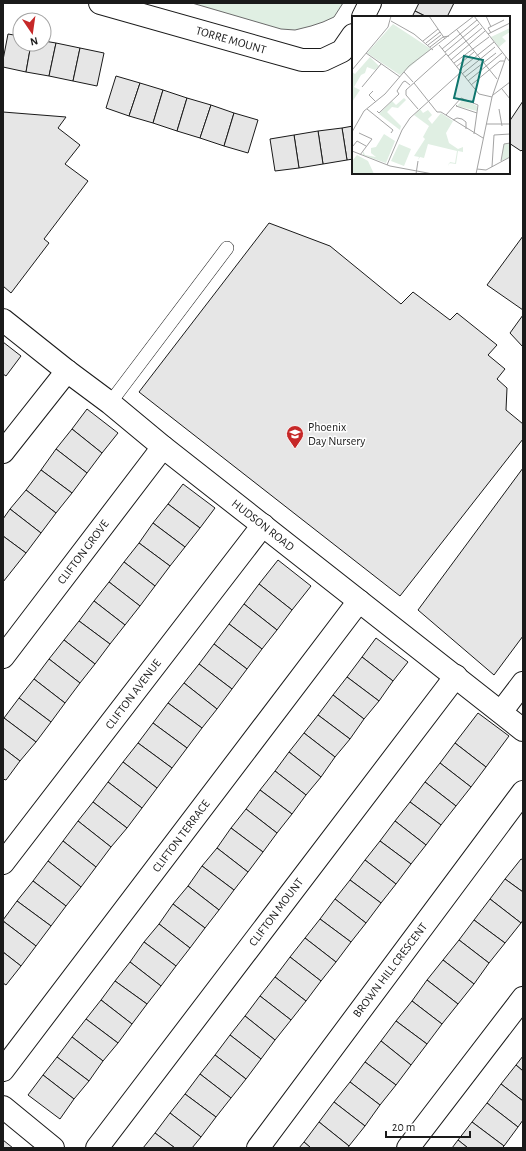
<svg xmlns="http://www.w3.org/2000/svg" width="526" height="1151" viewBox="0 0 526 1151" font-family="'Alegreya Sans',sans-serif">
<rect width="100%" height="100%" fill="#fff"/>
<polygon fill="#e0efe3" stroke="#6a6a6a" points="192,3 343,3 334,17 323,22 311,26 295,30 281,29"/>
<g fill="#e6e6e6" stroke="#1a1a1a">
<polygon points="419,3 454,3 447,17 427,17 415,11"/>
<polygon points="415,11 427,17 412,17"/>
<polygon points="8,34 20,36 20,44 31,44 26,72 3,67 3,60"/>
<polygon points="44,41 56,43 49,76 26,72 31,44 44,44"/>
<polygon points="56,43 80,48 73,81 49,76"/>
<polygon points="80,48 104,53 97,86 73,81"/>
<polygon points="116,76 140,83 129,116 106,108"/>
<polygon points="140,83 163,90 153,123 129,116"/>
<polygon points="163,90 187,98 177,131 153,123"/>
<polygon points="187,98 211,105 200,138 177,131"/>
<polygon points="523,101 523,149 521,151 509,143 509,122"/>
<polygon points="211,105 234,113 224,146 200,138"/>
<polygon points="3,112 66,117 58,128 80,145 65,164 88,181 44,239 49,243 11,293 3,286"/>
<polygon points="234,113 258,120 248,153 224,146"/>
<polygon points="353,126 353,159 347,160 342,128"/>
<polygon points="342,128 347,160 323,164 318,131"/>
<polygon points="318,131 323,164 299,168 294,135"/>
<polygon points="294,135 299,168 275,171 270,139"/>
<polygon points="269,223 330,246 401,304 413,292 450,320 457,313 497,345 488,355 505,369 497,379 507,388 506,410 523,424 523,439 400,596 139,392"/>
<polygon points="523,236 523,310 487,285"/>
<polygon points="523,315 523,347 510,333"/>
<polygon points="3,342 21,356 6,376 3,374"/>
<polygon points="87,409 118,433 102,453 72,429"/>
<polygon points="72,429 102,453 87,473 56,449"/>
<polygon points="56,449 87,473 72,493 41,470"/>
<polygon points="523,468 523,636 494,675 418,610"/>
<polygon points="41,470 72,493 56,513 26,490"/>
<polygon points="183,484 215,508 200,528 168,504"/>
<polygon points="26,490 56,513 41,533 10,509"/>
<polygon points="168,504 200,528 185,547 153,523"/>
<polygon points="10,509 41,533 26,553 3,536 3,519"/>
<polygon points="153,523 185,547 170,566 139,543"/>
<polygon points="3,536 26,553 3,582"/>
<polygon points="139,543 170,566 155,586 124,562"/>
<polygon points="278,560 311,586 292,610 259,584"/>
<polygon points="124,562 155,586 140,606 109,582"/>
<polygon points="109,582 140,606 125,625 94,601"/>
<polygon points="259,584 292,610 277,630 244,604"/>
<polygon points="94,601 125,625 110,644 79,621"/>
<polygon points="244,604 277,630 262,649 229,624"/>
<polygon points="79,621 110,644 95,664 64,640"/>
<polygon points="229,624 262,649 247,669 214,644"/>
<polygon points="376,638 408,662 393,681 362,657"/>
<polygon points="64,640 95,664 80,683 49,659"/>
<polygon points="214,644 247,669 232,689 199,664"/>
<polygon points="362,657 393,681 379,701 347,677"/>
<polygon points="49,659 80,683 65,703 34,679"/>
<polygon points="199,664 232,689 217,709 184,683"/>
<polygon points="347,677 379,701 364,719 333,695"/>
<polygon points="34,679 65,703 51,722 19,698"/>
<polygon points="184,683 217,709 202,728 168,703"/>
<polygon points="333,695 364,719 350,739 318,715"/>
<polygon points="19,698 51,722 36,742 4,718"/>
<polygon points="168,703 202,728 187,748 153,723"/>
<polygon points="478,713 509,736 486,767 455,743"/>
<polygon points="318,715 350,739 335,757 304,733"/>
<polygon points="4,718 36,742 20,761 3,748 3,719"/>
<polygon points="153,723 187,748 172,768 138,743"/>
<polygon points="304,733 335,757 321,777 289,752"/>
<polygon points="138,743 172,768 157,788 123,762"/>
<polygon points="455,743 486,767 471,787 440,763"/>
<polygon points="3,748 20,761 6,780 3,779"/>
<polygon points="289,752 321,777 306,795 275,771"/>
<polygon points="123,762 157,788 142,808 108,782"/>
<polygon points="440,763 471,787 456,806 425,782"/>
<polygon points="275,771 306,795 292,814 260,790"/>
<polygon points="108,782 142,808 127,828 93,802"/>
<polygon points="425,782 456,806 441,825 410,802"/>
<polygon points="260,790 292,814 277,833 246,809"/>
<polygon points="93,802 127,828 111,847 78,821"/>
<polygon points="410,802 441,825 426,845 395,821"/>
<polygon points="246,809 277,833 263,852 231,828"/>
<polygon points="78,821 111,847 96,867 63,841"/>
<polygon points="395,821 426,845 411,864 380,841"/>
<polygon points="231,828 263,852 248,872 217,848"/>
<polygon points="63,841 96,867 81,887 48,861"/>
<polygon points="380,841 411,864 396,884 365,860"/>
<polygon points="217,848 248,872 234,890 202,866"/>
<polygon points="521,859 523,860 523,892 505,879"/>
<polygon points="365,860 396,884 381,903 350,880"/>
<polygon points="48,861 81,887 66,906 33,881"/>
<polygon points="202,866 234,890 219,910 188,886"/>
<polygon points="505,879 523,892 523,920 521,923 490,899"/>
<polygon points="350,880 381,903 366,923 335,899"/>
<polygon points="33,881 66,906 51,926 17,901"/>
<polygon points="188,886 219,910 205,928 173,904"/>
<polygon points="335,899 366,923 351,942 320,919"/>
<polygon points="490,899 521,923 505,943 474,920"/>
<polygon points="17,901 51,926 36,946 3,921 3,920"/>
<polygon points="173,904 205,928 190,948 159,924"/>
<polygon points="320,919 351,942 336,962 305,938"/>
<polygon points="474,920 505,943 489,963 459,940"/>
<polygon points="3,921 36,946 21,966 3,952"/>
<polygon points="159,924 190,948 176,966 144,942"/>
<polygon points="305,938 336,962 321,981 290,957"/>
<polygon points="459,940 489,963 474,984 443,960"/>
<polygon points="144,942 176,966 161,986 130,962"/>
<polygon points="3,952 21,966 6,985 3,983"/>
<polygon points="290,957 321,981 306,1001 275,977"/>
<polygon points="443,960 474,984 458,1004 427,980"/>
<polygon points="130,962 161,986 147,1004 115,981"/>
<polygon points="275,977 306,1001 291,1020 260,996"/>
<polygon points="427,980 458,1004 442,1024 412,1001"/>
<polygon points="115,981 147,1004 132,1024 101,1000"/>
<polygon points="260,996 291,1020 275,1040 245,1016"/>
<polygon points="101,1000 132,1024 118,1043 86,1019"/>
<polygon points="412,1001 442,1024 427,1044 396,1021"/>
<polygon points="245,1016 275,1040 261,1059 230,1035"/>
<polygon points="86,1019 118,1043 103,1061 72,1037"/>
<polygon points="396,1021 427,1044 411,1065 381,1041"/>
<polygon points="230,1035 261,1059 246,1079 215,1055"/>
<polygon points="72,1037 103,1061 89,1081 57,1057"/>
<polygon points="381,1041 411,1065 396,1085 365,1062"/>
<polygon points="215,1055 246,1079 231,1098 200,1074"/>
<polygon points="523,1056 523,1071 516,1065"/>
<polygon points="57,1057 89,1081 74,1099 43,1075"/>
<polygon points="365,1062 396,1085 380,1105 350,1082"/>
<polygon points="516,1065 523,1071 523,1101 501,1084"/>
<polygon points="200,1074 231,1098 216,1117 185,1094"/>
<polygon points="43,1075 74,1099 60,1119 28,1095"/>
<polygon points="350,1082 380,1105 365,1126 334,1102"/>
<polygon points="501,1084 523,1101 523,1120 518,1127 487,1103"/>
<polygon points="185,1094 216,1117 201,1137 170,1113"/>
<polygon points="334,1102 365,1126 349,1146 319,1122"/>
<polygon points="487,1103 518,1127 504,1146 472,1122"/>
<polygon points="170,1113 201,1137 192,1148 175,1148 155,1133"/>
<polygon points="319,1122 349,1146 348,1148 311,1148 304,1142"/>
<polygon points="472,1122 504,1146 502,1148 468,1148 458,1140"/>
<polygon points="155,1133 175,1148 143,1148"/>
<polygon points="3,1140 13,1148 3,1148"/>
<polygon points="458,1140 468,1148 452,1148"/>
<polygon points="304,1142 311,1148 299,1148"/>
</g>
<g fill="none" stroke-linecap="round" stroke-linejoin="round">
<defs>
<polyline id="service" points="110,403 227,248"/>
<g id="minor">
<polyline points="100,3 302,60 323,60 342,51 353,35"/>
<polyline points="363,17 370,3"/>
<polyline points="3,452 67,371"/>
<polyline points="3,657 163,447"/>
<polyline points="501,712 523,683"/>
<polyline points="3,863 263,525"/>
<polyline points="3,1070 359,601"/>
<polyline points="3,1107 53,1148"/>
<polyline points="97,1148 456,676"/>
<polyline points="258,1148 523,792"/>
<polyline points="408,1148 523,998"/>
</g>
<polyline id="tertiary" points="3,320 67,371 110,403 163,447 523,730"/>
</defs>
<use href="#service" stroke="#1a1a1a" stroke-width="14"/>
<use href="#minor" stroke="#1a1a1a" stroke-width="24"/>
<use href="#tertiary" stroke="#1a1a1a" stroke-width="24"/>
<use href="#service" stroke="#fff" stroke-width="13"/>
<use href="#minor" stroke="#fff" stroke-width="22"/>
<use href="#tertiary" stroke="#fff" stroke-width="22"/>
</g>
<defs>
<symbol id="school-pin" viewBox="-11 -11 22 30"><path d="M0 17L-7.5 6A9.5 9.5 0 1 1 7.5 6Z" fill="#c62828" stroke="#fff"/><path d="M0-5L7-2L0 1L-7-2ZM-4 1L0 2.5L4 1V4Q0 6-4 4Z" fill="#fff"/></symbol>
</defs>
<g fill-rule="evenodd">
<use href="#school-pin" x="285" y="424" width="20" height="27"/>
</g>
<g text-anchor="middle" dominant-baseline="central" stroke-width="3" stroke-linejoin="round" paint-order="stroke">
<g font-size="12" fill="#1a1a1a" stroke="#fff">
<text transform="translate(231 40) rotate(16)">TORRE MOUNT</text>
<text transform="translate(263 525) rotate(38)">HUDSON ROAD</text>
<text transform="translate(83 552) rotate(-53)">CLIFTON GROVE</text>
<text transform="translate(133 694) rotate(-53)">CLIFTON AVENUE</text>
<text transform="translate(181 836) rotate(-53)">CLIFTON TERRACE</text>
<text transform="translate(276 912) rotate(-53)">CLIFTON MOUNT</text>
<text transform="translate(390 970) rotate(-53)">BROWN HILL CRESCENT</text>
</g>
<g font-size="12" fill="#1a1a1a" stroke="#fff" text-anchor="start">
<text x="308" y="427">Phoenix<tspan x="308" dy="14">Day Nursery</tspan></text>
</g>
</g>
<g transform="translate(352 16)">
<rect width="158" height="158" fill="#fff"/>
<path d="M41 8 79 33 48 59 15 37ZM158 12V16L150 21 154 25 147 31 139 21ZM18 41 27 50 23 54 15 51 13 57 9 59 2 71 8 74 0 86V56L3 58ZM52 82 54 84 46 92 40 91 35 96 49 110 48 114 27 98 40 85 44 89ZM111 83 125 90V95L105 90ZM68 93 71 97 76 94 80 99 76 103 80 108 89 97 101 105 94 117 97 127 106 133 111 131V136L106 135 104 148 97 147 96 150 98 146 103 147 105 135 76 128 72 142 68 141 66 144 67 141 62 140 73 123 71 121 77 110 62 99ZM32 118 43 125 34 147 11 139V135L13 139 24 141 19 137V132L24 131ZM158 127V141L149 145 152 128ZM47 128 59 133 52 150 39 145ZM5 139 16 145 22 158H0V145Z" fill="#e0efe3"/>
<path fill="none" stroke="#a3a3a3" stroke-width="1" d="M77 0 93 23M122 0 158 46M134 0 139 11M39 5 62 18 81 34M105 14 145 63M139 17 136 12 152 4M136 18 158 7M71 25 86 13M74 27 88 16M76 29 89 19M87 29 127 78 140 81M78 31 91 21 97 20M90 33 125 4M93 36 127 8M14 37 48 61M96 40 130 12M99 44 133 15M102 47 137 21M104 51 122 36M0 54 36 11 39 0M107 54 142 26M52 56 61 66M110 58 143 31M113 61 144 37M116 65 150 37M62 67 85 96H89L131 122M119 69 148 45H152M10 71 29 48M150 73 158 83M21 75 17 79 24 86M141 79 158 66M105 89 104 90 125 97M15 93 41 114 39 117M66 93 54 79V74L94 38M147 93 150 110M25 95 27 97 47 78 45 75 51 66 53 65 58 69M94 99 109 82 126 89 122 118M101 104 105 102 110 103 114 106V113M134 108H158M0 116 12 95 33 78 57 50 122 0M7 117 20 123 8 139M1 130 5 125 14 130M0 135 38 150 81 158M149 145 152 128 158 127M35 149 50 114 58 102 109 56M140 151 142 119 158 118M125 153 134 154 158 141M64 158 66 145M124 158 140 81 154 41"/>
<path fill="#0f766e" fill-opacity="0.15" stroke="#0f766e" stroke-width="2" d="M112 40 131 44 121 86 102 82Z"/>
<rect width="158" height="158" fill="none" stroke="#1a1a1a" stroke-width="2"/>
</g>
<rect width="526" height="1151" fill="none" stroke="#1a1a1a" stroke-width="8"/>
<g transform="translate(32 32) rotate(167)"><circle r="19" fill="#ffffff" stroke="#a3a3a3"/>
<path d="M0-3L7 15L0 10L-7 15Z" fill="#c62828"/>
<text y="-6" font-size="11" font-weight="bold" text-anchor="middle" fill="#1a1a1a">N</text>
</g>
<path d="M386 1131v6h84v-6" fill="none" stroke="#1a1a1a" stroke-width="2"/>
<text x="392" y="1131" font-size="12" fill="#1a1a1a" stroke="#ffffff" stroke-width="3" paint-order="stroke">20 m</text>
</svg>
